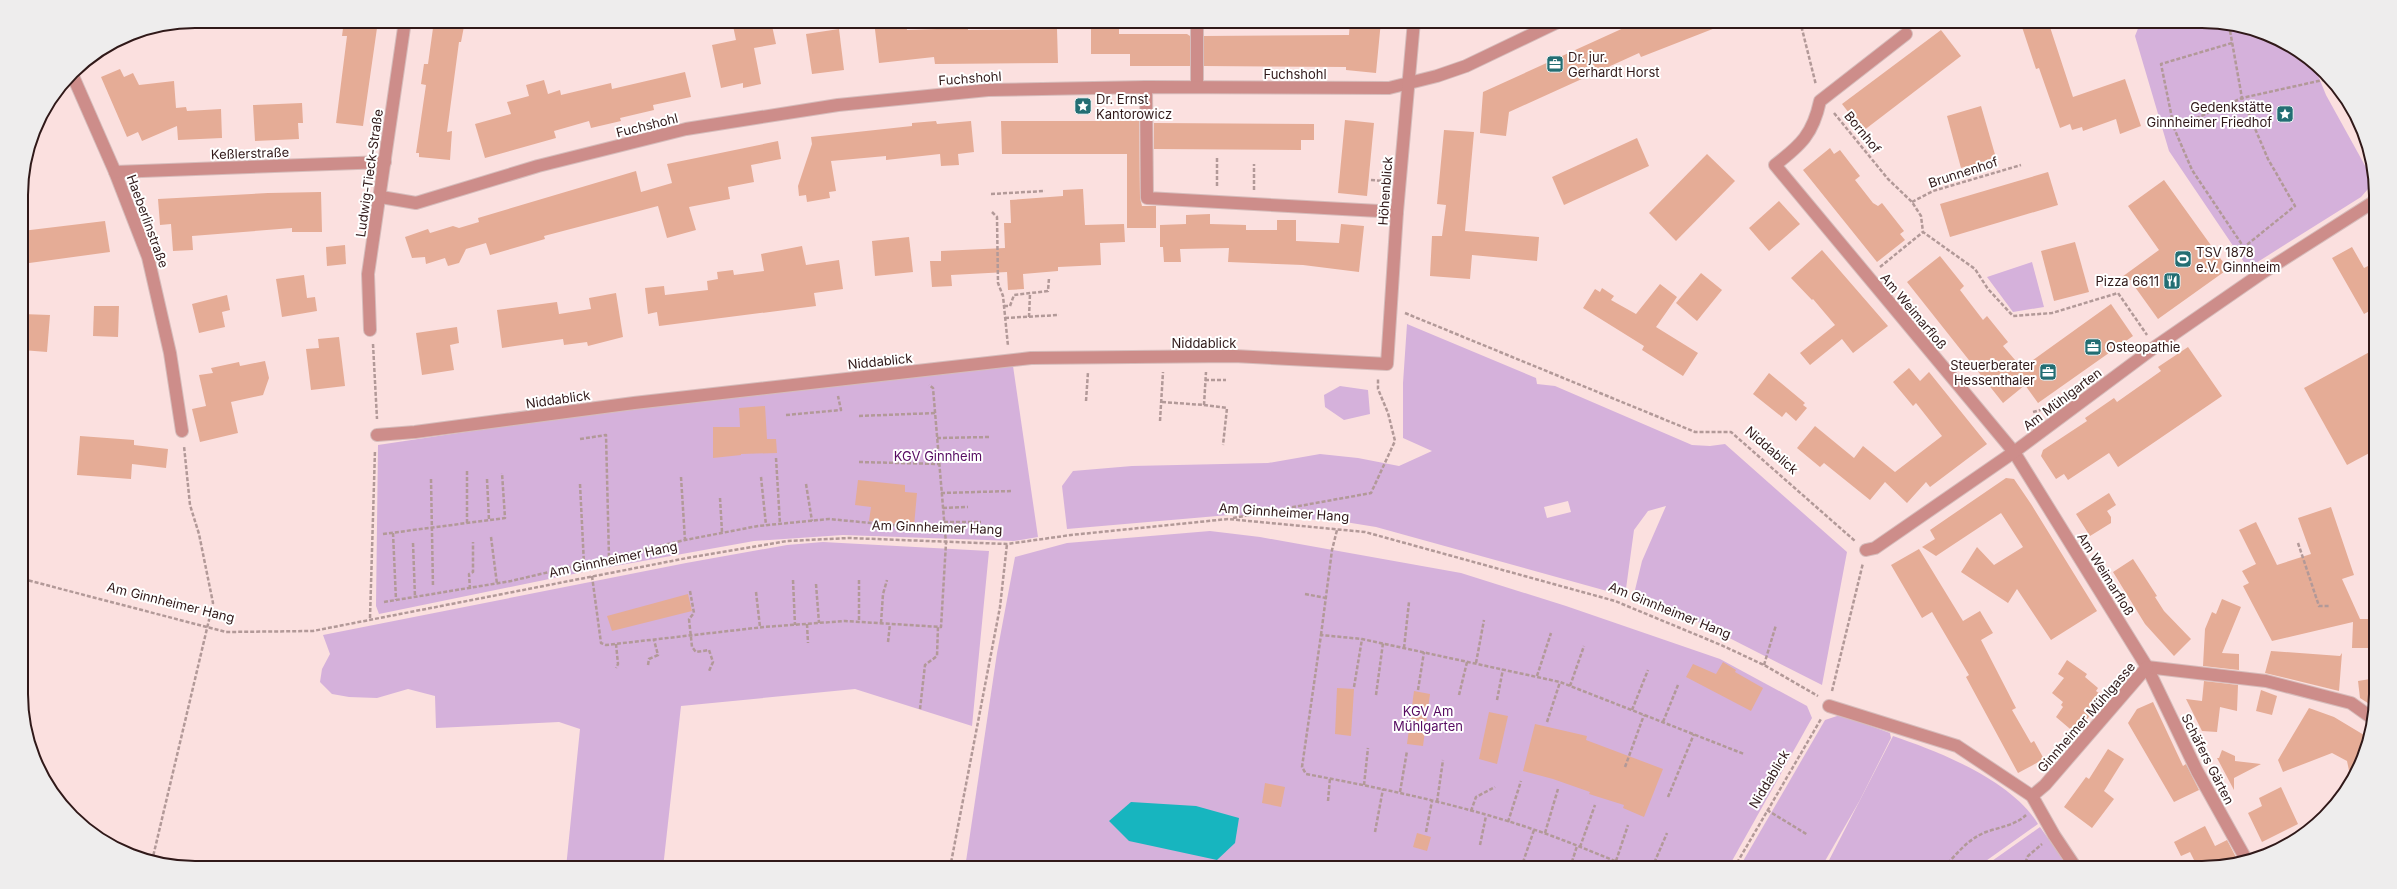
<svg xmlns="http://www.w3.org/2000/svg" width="2397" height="889" viewBox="0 0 2397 889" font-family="Inter,sans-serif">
<rect width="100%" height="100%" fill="#fbe0df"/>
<g fill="#d5b1db" fill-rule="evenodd">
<polygon points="2141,21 2202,21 2258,30 2299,50 2313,63 2326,95 2368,171 2368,189 2361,197 2248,268 2169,151 2135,36"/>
<polygon points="2032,262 2044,307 2013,312 1987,277"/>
<path d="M1407 324 1536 378 1537 384 1555 386 1692 445 1710 446 1725 444 1847 552 1822 685 1635 590 1642 561 1666 506 1648 511 1634 530 1625 596 1376 527 1339 521 1229 515 1067 529 1062 486 1073 471 1132 466 1268 463 1320 454 1358 458 1399 466 1432 451 1403 438V383ZM1568 501 1571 512 1547 518 1544 507Z"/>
<polygon points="1009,364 1013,366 1038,537 1014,541 843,535 754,541 593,570 379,614 376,606 378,445 559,418"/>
<polygon points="1340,386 1368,390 1370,414 1344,420 1325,407 1324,395"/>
<polygon points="1210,531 1260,537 1461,573 1566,606 1720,659 1807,706 1812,718 1728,868 965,868 997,653 1015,557 1067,543"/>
<polygon points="823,542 989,551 972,726 855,689 681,706 663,868 566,868 580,729 559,722 436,728 435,696 408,689 377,698 349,697 332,694 320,682 322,669 330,654 323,635 686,563 787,545"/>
<polygon points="1840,715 1890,733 1891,738 1860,800 1821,868 1739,868 1825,720"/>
<path d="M1893 736C1940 752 2011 780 2038 824L1976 868H1825Z"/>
<polygon points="2040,827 2069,868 1982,868"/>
</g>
<polygon fill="#17b5bf" points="1131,802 1196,806 1239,818 1235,843 1217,860 1129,841 1109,821"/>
<g fill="#e5ac96">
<polygon points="344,21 378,21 363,126 336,123 347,36 342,36"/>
<polygon points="434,21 465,21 461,42 459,42 447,132 452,131 450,160 419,157 419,153 416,153 426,85 421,84 424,64 428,64"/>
<polygon points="732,21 771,21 776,44 754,48 761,84 743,88 743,83 721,88 712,45 736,40"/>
<polygon points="874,21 906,21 907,30 968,28 968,30 1057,29 1058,63 935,64 934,57 879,63"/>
<polygon points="1091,21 1119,21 1119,34 1187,34 1190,36 1190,66 1130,66 1130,54 1091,54"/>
<polygon points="1350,21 1381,21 1376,73 1346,70 1346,67 1204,66 1204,36 1349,35"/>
<polygon points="1639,21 1728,21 1728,23 1641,57 1639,53 1509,112 1506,136 1480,133 1483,92"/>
<polygon points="2020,21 2048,21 2073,97 2125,79 2141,126 2120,134 2116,119 2083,131 2082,127 2072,130 2070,124 2060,128 2039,68 2036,69"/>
<polygon points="839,29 844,70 812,74 806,34"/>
<polygon points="1941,30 1961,56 1863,131 1842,104"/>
<polygon points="120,69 124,77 133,73 139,85 174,81 176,108 186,107 187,111 221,109 222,138 178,140 177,126 142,141 138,132 127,137 101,77"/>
<polygon points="685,72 691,97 653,105 654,110 620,118 621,121 591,128 589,121 554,131 556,138 485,158 475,124 511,114 507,102 529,96 526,85 544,80 548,94 560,90 561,95 611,83 612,89"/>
<polygon points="302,103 303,123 298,123 299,139 255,141 253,105"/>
<polygon points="1981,106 1996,158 1961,168 1947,116"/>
<polygon points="1345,120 1374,123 1367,196 1338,193"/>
<polygon points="936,121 937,124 971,121 974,152 958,154 959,165 941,166 940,154 886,160 886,156 831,161 836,191 829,192 830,198 807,202 806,195 799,196 798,186 812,144 811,137 912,126 912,123"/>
<polygon points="1001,121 1139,121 1140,198 1142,206 1156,206 1156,228 1127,228 1127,154 1002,154"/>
<polygon points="1154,123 1314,124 1314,140 1301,140 1301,150 1154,149"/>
<polygon points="1444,130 1474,132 1465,231 1539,237 1537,261 1472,255 1470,279 1430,276 1432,236 1442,236 1446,205 1437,204"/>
<polygon points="1637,138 1649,166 1564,205 1552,177"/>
<polygon points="778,141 781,159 751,165 754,182 728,187 730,199 689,207 696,230 667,238 658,206 544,236 545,239 490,255 486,243 466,249 459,263 448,266 445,258 426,264 425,257 412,258 405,237 428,229 430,233 453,226 459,228 479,222 478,218 636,171 641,192 672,183 667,164"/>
<polygon points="1830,148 1834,154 1840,150 1860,176 1855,180 1873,203 1878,206 1882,203 1904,231 1900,234 1905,240 1877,262 1803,170"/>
<polygon points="1707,154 1735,181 1676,241 1649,213"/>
<polygon points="2048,172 2058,205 1950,237 1940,204"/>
<polygon points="2164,180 2228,269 2158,319 2135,287 2151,275 2111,285 2159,250 2128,206"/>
<polygon points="1083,189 1085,225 1124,224 1125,242 1100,243 1101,265 1058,267 1058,271 1023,274 1024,289 1008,290 1007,272 951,275 952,286 932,287 930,261 941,261 941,251 1005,248 1004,223 1011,223 1010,200 1063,196 1063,190"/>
<polygon points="321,192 322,232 292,232 292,228 192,236 193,250 173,251 171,224 160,225 158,199 268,193"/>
<polygon points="1779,201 1800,224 1769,251 1749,228"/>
<polygon points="1210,214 1210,224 1246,225 1246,230 1277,230 1277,220 1296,220 1296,241 1339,243 1341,224 1364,226 1359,272 1303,265 1228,262 1229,248 1180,249 1181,262 1164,262 1163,247 1160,247 1160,225 1186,224 1186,215"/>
<polygon points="105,221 110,252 22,264 22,231"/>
<polygon points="909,237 913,272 875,276 872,241"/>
<polygon points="2075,242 2089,292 2054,301 2041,251"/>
<polygon points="345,245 346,264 327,266 326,247"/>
<polygon points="802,246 806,265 839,260 843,289 814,293 816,306 659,326 657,312 648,314 645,288 664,286 665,295 708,290 707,281 718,279 717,272 733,270 734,275 764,271 761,254"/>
<polygon points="2352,247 2364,268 2368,266 2375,277 2375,308 2364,314 2332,258"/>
<polygon points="1822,250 1888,326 1853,353 1842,339 1810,365 1800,353 1835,325 1813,299 1812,300 1791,278"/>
<polygon points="1940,256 1964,286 1960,290 1983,320 1987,316 2008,342 2003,346 2022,368 2111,304 2133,336 2038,403 2025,385 2003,403 1907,282"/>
<polygon points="1701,273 1722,290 1697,321 1676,303"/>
<polygon points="304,275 307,298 315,297 317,311 282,317 276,279"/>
<polygon points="1660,284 1677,297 1656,327 1698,353 1683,376 1642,350 1644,346 1583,308 1595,289 1600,292 1602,288 1614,296 1611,300 1636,314"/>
<polygon points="616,293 623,337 588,346 587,342 564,345 563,339 502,348 497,310 557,302 559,314 591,309 589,298"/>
<polygon points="227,295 230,310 222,312 225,327 199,333 192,304"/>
<polygon points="94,306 119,306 118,337 93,336"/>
<polygon points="22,314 50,315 47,352 22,350"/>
<polygon points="457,327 459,343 450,345 454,370 422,375 416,333"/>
<polygon points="339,337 345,386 311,390 306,349 319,348 318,339"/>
<polygon points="2188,347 2222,396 2118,467 2109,453 2068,480 2064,474 2056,479 2041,456 2043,450 2087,421 2085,418 2114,398 2117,402 2161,371 2158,367"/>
<polygon points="2375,349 2375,450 2347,465 2304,388"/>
<polygon points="265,361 269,378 263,395 231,402 238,433 200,442 192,409 206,406 199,375 213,373 211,368 239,362 240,366"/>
<polygon points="1909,368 1920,381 1929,372 1987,444 1930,487 1926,482 1907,503 1885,482 1870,500 1824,463 1820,467 1797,448 1815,426 1854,458 1863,446 1895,472 1942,436 1916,403 1913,406 1893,382"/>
<polygon points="1769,373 1805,403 1803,405 1807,408 1796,421 1786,412 1782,417 1753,394"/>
<polygon points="765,406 767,439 776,439 777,453 741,454 741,455 713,458 713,427 740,427 739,408"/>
<polygon points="80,436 134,440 134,445 168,449 166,468 132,464 131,479 77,475"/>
<polygon points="2006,478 2014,479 2031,504 2097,611 2051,640 2017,589 2008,603 1961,572 1977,547 1994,565 2023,547 2001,513 1936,556 1922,547 1935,539 1930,530"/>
<polygon points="858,480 905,485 905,492 917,493 914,526 869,521 871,507 855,505"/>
<polygon points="2109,493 2116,505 2107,511 2111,517 2111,523 2090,536 2076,514"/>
<polygon points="2331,507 2354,575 2342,579 2360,619 2369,619 2369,648 2352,648 2353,622 2272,641 2243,586 2249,583 2242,571 2256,564 2239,530 2256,522 2277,565 2311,554 2298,518"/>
<polygon points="1919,549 1963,621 1980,611 1993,633 1981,640 2016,708 2012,710 2031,743 2034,741 2044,759 2018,773 1966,677 1969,675 1932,612 1922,618 1891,565"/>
<polygon points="2133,559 2157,596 2155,597 2164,611 2191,639 2174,656 2145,624 2113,572"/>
<polygon points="688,594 692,611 612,631 607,616"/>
<polygon points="2222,599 2241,607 2222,653 2239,654 2239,670 2203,666 2205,629 2212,612 2216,614"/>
<polygon points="2271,651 2340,656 2342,653 2339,691 2265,673"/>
<polygon points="2067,660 2087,674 2085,677 2098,688 2096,691 2104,697 2076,734 2056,717 2063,707 2061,705 2063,702 2052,693 2064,678 2058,674"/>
<polygon points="1723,662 1736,670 1735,672 1763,688 1751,711 1686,677 1693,664 1716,674"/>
<polygon points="2376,678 2376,694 2374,707 2360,698 2358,681"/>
<polygon points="2204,681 2238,685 2237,711 2220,707 2217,732 2202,731 2186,699 2202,701"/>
<polygon points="1337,688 1354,689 1351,736 1335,734"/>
<polygon points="2261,690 2277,696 2272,715 2256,711"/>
<polygon points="1414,691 1430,694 1423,746 1407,744"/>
<polygon points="2153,702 2183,766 2186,764 2199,790 2174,802 2128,723 2137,709"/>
<polygon points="2309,708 2334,717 2369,738 2367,750 2351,780 2347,761 2332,753 2283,772 2278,760"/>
<polygon points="1489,712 1508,716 1497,764 1479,759"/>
<polygon points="1535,724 1587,736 1586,740 1663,769 1644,817 1623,808 1624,805 1589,794 1590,792 1553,779 1523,771"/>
<polygon points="2108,749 2124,759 2104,791 2114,799 2092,828 2064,807 2086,777 2089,779"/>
<polygon points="2222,750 2235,756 2235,761 2261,764 2234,778 2234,790 2217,758 2219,758"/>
<polygon points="1265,783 1285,787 1281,807 1262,803"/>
<polygon points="2281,787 2298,824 2262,842 2248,813 2262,806 2259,798"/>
<polygon points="2205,826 2215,846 2227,840 2239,863 2214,868 2198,868 2190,852 2181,856 2174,842"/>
<polygon points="1417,833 1431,837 1427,851 1413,847"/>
</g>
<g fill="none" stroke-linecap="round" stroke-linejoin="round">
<defs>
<g id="minor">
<polyline points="1197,21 1197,87"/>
<path d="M1906 34 1820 101C1813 134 1801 145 1775 165L2014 452 2147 667 2197 771 2247 861"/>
<polyline points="72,74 115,172 148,257 170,353 182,431"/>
<polyline points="1146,87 1147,198 1397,212"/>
<polyline points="115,172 385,162"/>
<polyline points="381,197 416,203 538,166 686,129 838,105 988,90 1146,87 1389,88 1437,76 1466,66 1560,21"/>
<polyline points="370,330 368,274 405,21"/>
<polyline points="377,435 415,432 634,403 1031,358 1234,356 1387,364 1397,212 1414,21"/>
<polyline points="1866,550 1875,548 2014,452 2155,347 2262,273 2375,201"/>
<polyline points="2147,667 2266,681 2351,703 2372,718"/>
<polyline points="1829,706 1957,746 2032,796 2054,835 2076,868"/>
<polyline points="2032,796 2045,785 2147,667"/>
</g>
</defs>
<use href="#minor" stroke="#d6bcbb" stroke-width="14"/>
<g stroke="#b29998" stroke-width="2.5" stroke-dasharray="4 2" stroke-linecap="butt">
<polyline points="1800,21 1816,85"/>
<polyline points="2229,25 2242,98 2268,159 2295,206 2244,247"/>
<polyline points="2232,43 2161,64 2174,128 2192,170 2253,261"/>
<polyline points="1834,113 1888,179 1912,202 1921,216 1923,232 1975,269 1988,289 2013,316 2052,313 2118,293 2147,335"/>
<polyline points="2174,128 2242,98 2323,80"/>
<polyline points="1217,158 1217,187"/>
<polyline points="1371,180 1383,181"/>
<polyline points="1254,190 1254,164"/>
<polyline points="991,194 1045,191"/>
<polyline points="1912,202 1933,191 2021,165"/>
<polyline points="992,212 997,217 998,283 1003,296 1008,346"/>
<polyline points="1880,267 1923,232"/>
<polyline points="1004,306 1010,306 1014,295 1048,291 1049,278"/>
<polyline points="1405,313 1695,432 1731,432 1855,541"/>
<polyline points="1029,317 1030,294"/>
<polyline points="1005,318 1059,315"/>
<polyline points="373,344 377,419"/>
<polyline points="1205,380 1226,380"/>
<polyline points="1086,401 1088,372"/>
<polyline points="1162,402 1204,405 1206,372"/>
<polyline points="1204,405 1227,408 1223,445"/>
<polyline points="2033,412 2044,409"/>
<polyline points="786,415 841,410 838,396"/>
<polyline points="859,416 935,413"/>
<polyline points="1160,421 1163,372"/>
<polyline points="937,438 990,437"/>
<polyline points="580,439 606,435 609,558"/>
<polyline points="776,458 780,524"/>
<polyline points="859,462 939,464"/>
<polyline points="467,471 467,523"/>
<polyline points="681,477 685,540"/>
<polyline points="761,477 766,525"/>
<polyline points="431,479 433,587"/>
<polyline points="487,479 489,520"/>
<polyline points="580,484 584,564"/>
<polyline points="806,484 812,521"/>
<polyline points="941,493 1012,491"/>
<polyline points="720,498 722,532"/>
<polyline points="943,508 968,507"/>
<polyline points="1233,518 1371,493 1395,441 1388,413 1378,389 1378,379"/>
<polyline points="944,522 981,522"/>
<polyline points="393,533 396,600"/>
<polyline points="383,534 505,518 502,473"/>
<polyline points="491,537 497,584"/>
<polyline points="413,543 415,597"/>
<polyline points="2298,543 2319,606 2329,606"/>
<polyline points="592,576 601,643 606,645 764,627 845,621 941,627 946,543 933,388 929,385"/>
<polyline points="23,579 226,632 313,631 687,558 787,541 849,538 1007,544 1071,535 1228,519 1365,532 1615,601 1721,645 1764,665 1818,696"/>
<polyline points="793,580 795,625"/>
<polyline points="859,580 859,622"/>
<polyline points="816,584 819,623"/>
<polyline points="470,589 469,574 473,572 473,542"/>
<polyline points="690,591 694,613 689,619 692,647 696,652 709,650 713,662 709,671"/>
<polyline points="756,592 760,627"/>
<polyline points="1305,594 1326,598"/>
<polyline points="384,602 511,581 685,540 758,526 829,519 944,530"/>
<polyline points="370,618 375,450"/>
<polyline points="881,623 883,594 887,580"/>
<polyline points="807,624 808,643"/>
<polyline points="1321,635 1332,550 1337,530"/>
<polyline points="888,642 890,624"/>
<polyline points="616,644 618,664 616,668"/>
<polyline points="1404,648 1409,602"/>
<polyline points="1476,663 1484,620"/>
<polyline points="648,665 649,659 658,655 654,640"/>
<polyline points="1764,665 1776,625"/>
<polyline points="1537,676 1551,633"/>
<polyline points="1570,686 1584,646"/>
<polyline points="1354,687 1362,639"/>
<polyline points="1418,690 1424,652"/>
<polyline points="1832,691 1863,563"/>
<polyline points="1376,695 1383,643"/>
<polyline points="1459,695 1467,662"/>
<polyline points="1497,700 1503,669"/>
<polyline points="920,709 925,665 937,656 938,626"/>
<polyline points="1632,710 1648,670"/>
<polyline points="1547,722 1560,682"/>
<polyline points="1663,722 1678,685"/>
<polyline points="1625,767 1644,715"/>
<polyline points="1364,785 1368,748"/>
<polyline points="1400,792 1407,751"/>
<polyline points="1668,797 1694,734"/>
<polyline points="1328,801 1330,778"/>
<polyline points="1437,802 1443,760"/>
<polyline points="1767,810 1808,835"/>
<polyline points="1471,811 1476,797 1495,787"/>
<polyline points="1508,822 1521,781"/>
<polyline points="1375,832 1383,789"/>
<polyline points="1426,832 1432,801"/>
<polyline points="1545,833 1558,789"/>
<polyline points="1480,845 1486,816"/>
<polyline points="1580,847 1595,805"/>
<polyline points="152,861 213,603 199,534 190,505 184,446"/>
<polyline points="1616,861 1628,825"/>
<polyline points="950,868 1000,607 1007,544"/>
<polyline points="1521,868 1534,830"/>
<polyline points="1570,868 1577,846"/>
<polyline points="1609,868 1612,860"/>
<path d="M1632 868C1603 856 1574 844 1544 833 1467 806 1386 789 1306 774L1302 767 1321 635 1362 639 1560 682 1744 754"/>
<polyline points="1652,868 1667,833"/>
<polyline points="1734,868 1821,719"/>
<path d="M1944 868C1956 854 1968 839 1986 832 2000 827 2016 825 2026 815"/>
<polyline points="2023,868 2028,856 2042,844"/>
</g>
<use href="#minor" stroke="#cd8d8a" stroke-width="12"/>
</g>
<defs>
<symbol id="office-square" viewBox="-11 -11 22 22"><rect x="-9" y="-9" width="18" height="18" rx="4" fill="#236e73" stroke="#fff"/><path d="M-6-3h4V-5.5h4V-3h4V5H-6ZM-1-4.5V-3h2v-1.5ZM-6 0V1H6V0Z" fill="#fff"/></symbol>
<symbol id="sight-square" viewBox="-11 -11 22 22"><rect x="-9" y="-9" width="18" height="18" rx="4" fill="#236e73" stroke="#fff"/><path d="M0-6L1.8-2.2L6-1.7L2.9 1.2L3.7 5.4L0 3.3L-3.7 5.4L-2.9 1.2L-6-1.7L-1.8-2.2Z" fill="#fff"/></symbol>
<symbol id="stadium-square" viewBox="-11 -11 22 22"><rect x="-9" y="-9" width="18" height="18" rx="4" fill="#236e73" stroke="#fff"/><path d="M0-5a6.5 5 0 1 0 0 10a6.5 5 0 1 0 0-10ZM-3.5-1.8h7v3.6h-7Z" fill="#fff"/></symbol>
<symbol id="restaurant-square" viewBox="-11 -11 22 22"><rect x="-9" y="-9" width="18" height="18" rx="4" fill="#236e73" stroke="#fff"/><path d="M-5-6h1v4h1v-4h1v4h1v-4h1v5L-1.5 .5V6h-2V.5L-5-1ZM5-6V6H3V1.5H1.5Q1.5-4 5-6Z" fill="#fff"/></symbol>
</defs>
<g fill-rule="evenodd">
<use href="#office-square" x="1545" y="54" width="20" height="20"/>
<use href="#sight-square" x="1073" y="96" width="20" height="20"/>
<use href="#sight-square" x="2275" y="104" width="20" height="20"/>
<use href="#stadium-square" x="2173" y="249" width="20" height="20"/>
<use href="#restaurant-square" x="2162" y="271" width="20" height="20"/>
<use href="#office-square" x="2083" y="337" width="20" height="20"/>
<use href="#office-square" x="2038" y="362" width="20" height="20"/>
</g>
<g text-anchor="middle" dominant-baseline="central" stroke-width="4" stroke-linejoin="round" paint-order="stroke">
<g font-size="13" fill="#301919" stroke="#fff" text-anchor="start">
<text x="1568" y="57">Dr. jur.<tspan x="1568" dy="15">Gerhardt Horst</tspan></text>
<text x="1096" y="99">Dr. Ernst<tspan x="1096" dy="15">Kantorowicz</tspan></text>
<text x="2272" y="107" text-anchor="end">Gedenkstätte<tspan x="2272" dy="15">Ginnheimer Friedhof</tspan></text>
<text x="2196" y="252">TSV 1878<tspan x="2196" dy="15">e.V. Ginnheim</tspan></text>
<text x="2159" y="281" text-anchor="end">Pizza 6611</text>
<text x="2106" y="347">Osteopathie</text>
<text x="2035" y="365" text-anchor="end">Steuerberater<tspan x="2035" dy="15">Hessenthaler</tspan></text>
</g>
<g font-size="13" fill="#301919" stroke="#fff">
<text x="1295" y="74">Fuchshohl</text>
<text transform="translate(970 78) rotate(-4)">Fuchshohl</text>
<text transform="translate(647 125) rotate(-14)">Fuchshohl</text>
<text transform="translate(1863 132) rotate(51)">Bornhof</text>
<text transform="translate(250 153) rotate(-2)">Keßlerstraße</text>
<text transform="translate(1963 172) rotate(-18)">Brunnenhof</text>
<text transform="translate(369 173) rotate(-82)">Ludwig-Tieck-Straße</text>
<text transform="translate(1385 191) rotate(-86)">Höhenblick</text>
<text transform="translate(148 221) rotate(70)">Haeberlinstraße</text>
<text transform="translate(1914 311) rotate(50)">Am Weimarfloß</text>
<text x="1204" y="343">Niddablick</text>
<text transform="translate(880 361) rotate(-6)">Niddablick</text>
<text transform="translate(558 399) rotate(-8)">Niddablick</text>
<text transform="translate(2062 399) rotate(-37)">Am Mühlgarten</text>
<text transform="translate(1772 450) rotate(41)">Niddablick</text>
<text transform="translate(1284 512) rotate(4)">Am Ginnheimer Hang</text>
<text transform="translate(937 527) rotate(2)">Am Ginnheimer Hang</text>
<text transform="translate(613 559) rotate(-12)">Am Ginnheimer Hang</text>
<text transform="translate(2106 574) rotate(58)">Am Weimarfloß</text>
<text transform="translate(171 602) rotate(14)">Am Ginnheimer Hang</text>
<text transform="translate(1670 610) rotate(22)">Am Ginnheimer Hang</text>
<text transform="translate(2086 717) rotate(-49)">Ginnheimer Mühlgasse</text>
<text transform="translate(2208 759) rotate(63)">Schäfers Gärten</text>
<text transform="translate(1769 779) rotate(-59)">Niddablick</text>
</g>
<g font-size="13" fill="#560a61" stroke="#fff">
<text x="938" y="456">KGV Ginnheim</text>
<text x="1428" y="711">KGV Am<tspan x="1428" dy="15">Mühlgarten</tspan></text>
</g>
</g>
<path d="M0 0H2397V889H0ZM195 28H2202A167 167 0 0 1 2369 195V694A167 167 0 0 1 2202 861H195A167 167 0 0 1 28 694V195A167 167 0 0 1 195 28Z" fill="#eeeded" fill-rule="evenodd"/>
<path fill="none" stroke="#301919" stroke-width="2" d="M195 28H2202A167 167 0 0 1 2369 195V694A167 167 0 0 1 2202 861H195A167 167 0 0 1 28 694V195A167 167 0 0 1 195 28Z"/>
</svg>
